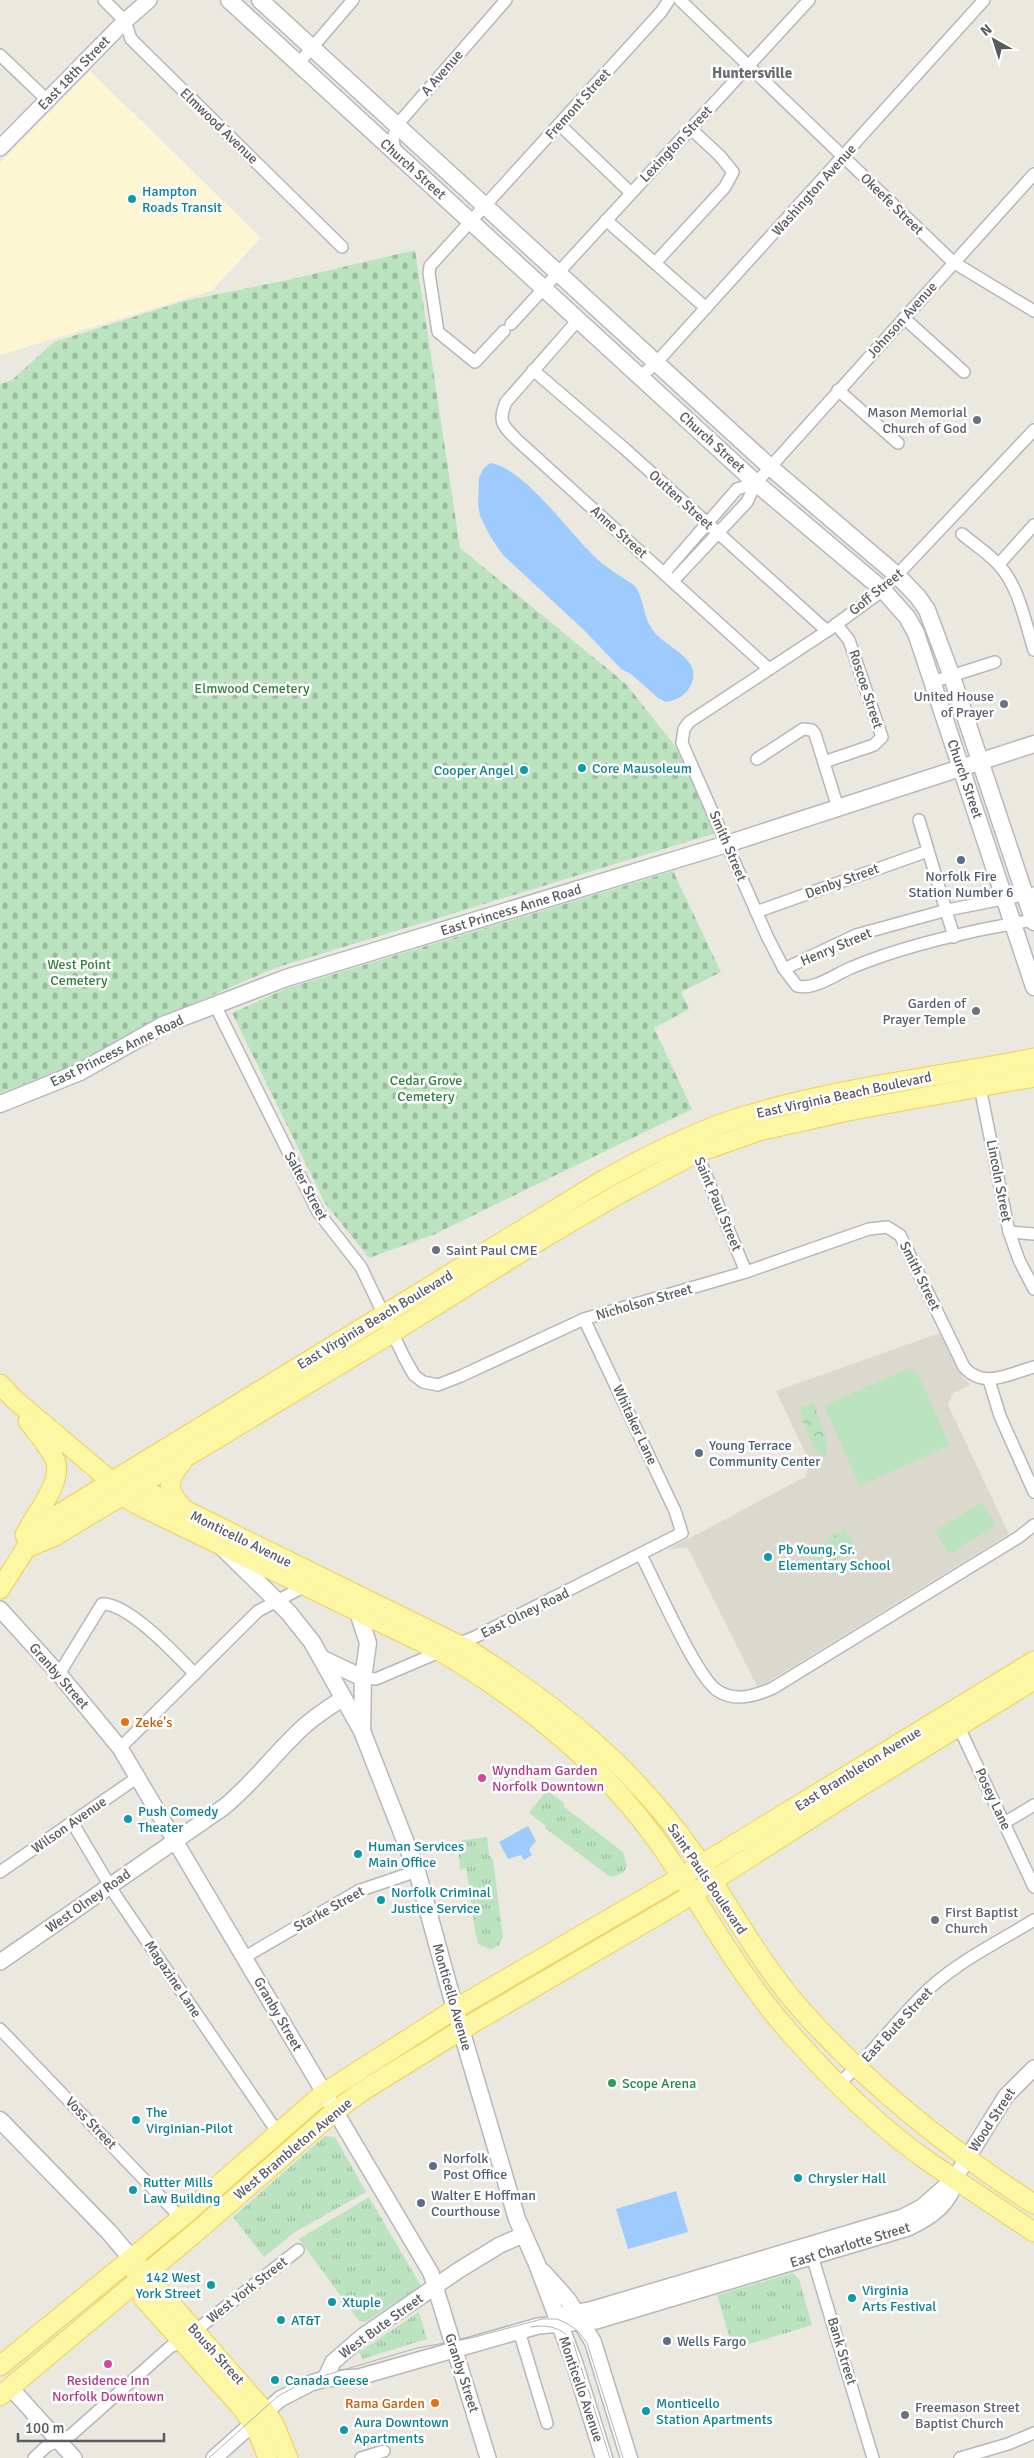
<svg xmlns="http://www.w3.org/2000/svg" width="1034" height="2458" viewBox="0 0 1034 2458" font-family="Signika,sans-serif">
<defs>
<pattern id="grass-tufts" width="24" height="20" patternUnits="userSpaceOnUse" patternTransform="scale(1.25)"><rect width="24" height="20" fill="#bbe3bf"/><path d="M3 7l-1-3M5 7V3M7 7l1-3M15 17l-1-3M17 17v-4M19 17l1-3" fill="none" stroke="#9bbb9f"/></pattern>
<pattern id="cemetery-stones" width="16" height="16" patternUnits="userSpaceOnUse" patternTransform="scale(1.25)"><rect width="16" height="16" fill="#bbe3bf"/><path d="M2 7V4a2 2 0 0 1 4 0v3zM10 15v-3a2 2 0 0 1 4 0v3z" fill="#9bbb9f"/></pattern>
<pattern id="park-crowns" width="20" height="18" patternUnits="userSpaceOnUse" patternTransform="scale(1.25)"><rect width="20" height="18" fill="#bbe3bf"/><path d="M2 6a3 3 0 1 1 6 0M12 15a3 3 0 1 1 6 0" fill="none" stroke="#9bbb9f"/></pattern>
</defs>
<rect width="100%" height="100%" fill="#ebe9df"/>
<polygon fill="#fcf6d3" points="90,71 261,238 211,291 0,355 0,163"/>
<polygon fill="#dbd9cd" points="940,1333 962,1377 971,1385 953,1393 948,1405 1009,1534 758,1688 688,1548 669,1549 805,1477 810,1463 776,1391"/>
<g fill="url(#grass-tufts)">
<polygon points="547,1790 565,1804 563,1806 623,1852 627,1866 623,1873 612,1877 606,1874 545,1828 545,1825 529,1813"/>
<polygon points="487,1837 489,1855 493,1860 503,1937 499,1945 491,1950 478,1944 476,1936 466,1868 460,1870 458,1841"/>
<polygon points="325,2136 335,2137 366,2192 295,2232 264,2257 233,2217"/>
<polygon points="369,2197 421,2286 365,2322 359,2321 299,2239"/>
<polygon points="793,2273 799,2279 812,2325 733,2349 717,2295"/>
<polygon points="419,2312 427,2339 362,2359 359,2352"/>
</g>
<g fill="url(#cemetery-stones)">
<polygon points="415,250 460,548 626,684 679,751 716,833 275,968 158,1019 84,1061 0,1093 0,384 12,380 54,342 184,301 288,280"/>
<polygon points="673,871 721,972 681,992 689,1009 654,1028 692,1109 433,1235 369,1258 325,1203 232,1013 285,989"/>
</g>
<g fill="url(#park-crowns)">
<polygon points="814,1403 826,1440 827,1457 816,1452 801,1417 801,1407"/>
<polygon points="845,1529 856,1548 819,1570 808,1551"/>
</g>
<g fill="#bbe3bf">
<polygon points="909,1368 917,1372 950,1445 860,1486 824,1406"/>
<polygon points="981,1502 996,1526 949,1554 935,1531"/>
</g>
<g fill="#9dcbfd">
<path d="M490 463C523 467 568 531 592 554 604 567 621 576 635 586 644 599 643 616 652 629 663 647 704 658 691 685 685 696 677 700 666 702L658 698 631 674 621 669 585 631 503 555 490 536 480 516 478 503 479 478 483 469Z"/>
<polygon points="528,1826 536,1841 529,1850 532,1855 524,1860 521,1855 508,1859 499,1842"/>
<polygon points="676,2191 688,2232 628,2249 616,2209"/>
</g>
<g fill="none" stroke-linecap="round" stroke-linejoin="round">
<defs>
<g id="minor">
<polyline points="104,0 125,21 131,39 342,247"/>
<polyline points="680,0 953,262 1034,311"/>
<polyline points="0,55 47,100"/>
<polyline points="298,64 353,0"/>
<polyline points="560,125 631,193"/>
<polyline points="395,153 393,138 397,125 506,0"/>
<polyline points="606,220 706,308"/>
<polyline points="655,263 725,187 733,172 720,156 691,129"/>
<polyline points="904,318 964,372"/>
<path d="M578 320 506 402C498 421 502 425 516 439L769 669"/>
<polyline points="511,324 809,0"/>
<polyline points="504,331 475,362 438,332 429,273 430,266 661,12 669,0"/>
<polyline points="533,370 625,449 827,631"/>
<polyline points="640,377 656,363 984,0"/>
<polyline points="838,390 898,443"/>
<path d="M1034 430 883 590 827 631 689 722 684 729 682 743 767 936 784 969 797 986C814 991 837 973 853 967 906 945 977 929 1034 920"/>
<path d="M962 534C974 544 988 553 998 564 1019 586 1025 622 1034 650"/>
<polyline points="999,564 1034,525"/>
<polyline points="664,573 737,489 756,483"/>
<polyline points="673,581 747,502 756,483 1034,174"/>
<polyline points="932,682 995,662"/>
<polyline points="757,759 803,729 812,730 815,734 838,808"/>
<polyline points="824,762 874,745 882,737 849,640 836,624"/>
<polyline points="919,820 954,937"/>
<polyline points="756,912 928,851"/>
<polyline points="784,969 856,935 947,910 1034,893"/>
<path d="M216 1007 318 1212 361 1267 404 1357 414 1375 423 1382 438 1385 461 1376 584 1319 746 1272 869 1229 887 1227 900 1235 964 1367C984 1390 1010 1373 1034 1367"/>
<polyline points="979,1082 1009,1232 1019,1260 1034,1289"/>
<polyline points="695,1149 746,1272"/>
<polyline points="1009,1232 1034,1234"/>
<polyline points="989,1380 1000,1416 1034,1492"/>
<path d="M641 1555C655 1581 697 1679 718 1691 736 1702 755 1696 773 1688L1019 1537 1034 1525"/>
<path d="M59 1674 102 1604C129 1603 176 1655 195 1674"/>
<polyline points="363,1678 376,1679 477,1636 682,1533 675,1511 584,1319"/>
<polyline points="956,1721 1034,1887"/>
<polyline points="120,1748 258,1611 305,1586"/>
<polyline points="72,1822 116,1896 278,2133"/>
<polyline points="1004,1823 1034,1805"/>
<polyline points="0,1872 138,1777"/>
<polyline points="245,1957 358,1891 417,1871"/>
<polyline points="0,2029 181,2218"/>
<path d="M838 2084C873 2055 898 2017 931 1987 961 1960 1000 1941 1034 1920"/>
<polyline points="810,2249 873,2458"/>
<polyline points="195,2331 298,2250"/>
<polyline points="519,2331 547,2423"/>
<polyline points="34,2458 47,2446 71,2435 170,2347 177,2344 186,2347"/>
<polyline points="361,2458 384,2451"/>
<polyline points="960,2458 1008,2444 1034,2433"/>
</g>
<g id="tertiary">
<polyline points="0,148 125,21 149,0"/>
<polyline points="0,1609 59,1674 120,1748 431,2273 488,2458"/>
<path d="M0 1962 224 1807C251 1785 272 1757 297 1733 310 1719 327 1709 343 1698"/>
<polyline points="566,2314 590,2310 903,2217 922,2207 955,2178 1006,2096 1034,2068"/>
<polyline points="325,2379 333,2362 363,2336 459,2270 500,2245 523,2235"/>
<polyline points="10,2387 74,2458"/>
<path d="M214 2458 280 2399 311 2383 325 2379 359 2377 538 2326 596 2321 908 2228C929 2218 952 2204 955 2178"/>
</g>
<g id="secondary">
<polyline points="229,0 756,483 883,590 907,617 916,633 1034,987"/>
<polyline points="260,0 770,467 898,576 918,597 927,610 952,677 1034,922"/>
<polyline points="0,1104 80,1072 163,1025 286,978 727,844 1034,744"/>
<polyline points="223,1548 289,1613 312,1642 362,1731 417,1871 455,2009 517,2219 537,2264 574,2362 604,2458"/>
<polyline points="355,1603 368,1643 363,1678 362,1731"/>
<polyline points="323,1659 363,1678"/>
<polyline points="0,2120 109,2232 131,2258"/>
<polyline points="543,2272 568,2300 593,2342 629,2458"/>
</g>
<g id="primary">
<path d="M0 1384 14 1399 111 1481 121 1495 138 1505 440 1651C524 1701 601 1762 658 1842 701 1903 735 1969 784 2026 828 2077 877 2126 932 2164 966 2187 1000 2209 1034 2232"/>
<path d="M182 1462C165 1482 167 1492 185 1510"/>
<path d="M111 1481 136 1486 469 1650C558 1706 633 1767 694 1854 731 1907 761 1966 806 2015 873 2089 950 2150 1034 2204"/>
<path d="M25 1535C34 1515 64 1482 55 1460 49 1446 37 1433 28 1421"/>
<polyline points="26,1548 53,1537 382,1339 547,1236 617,1195 696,1153 759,1131 848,1111 1034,1077"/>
<path d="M0 1589 40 1526 59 1514 600 1182C641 1159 682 1138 726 1122 823 1089 933 1078 1034 1058"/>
<polyline points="137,2265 266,2413 274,2424 288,2458"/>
<polyline points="135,2269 144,2299 241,2407 256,2428 268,2458"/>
<polyline points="0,2366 181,2218 324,2093 455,2009 681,1877 1034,1661"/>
<polyline points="0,2396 195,2233 335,2111 361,2092 461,2030 675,1905 855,1790 1034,1680"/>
</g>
</defs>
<use href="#minor" stroke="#b5b7bc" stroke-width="14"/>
<use href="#tertiary" stroke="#b5b7bc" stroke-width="18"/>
<use href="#secondary" stroke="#b5b8be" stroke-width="19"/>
<use href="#primary" stroke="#edd056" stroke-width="21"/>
<use href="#minor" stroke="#fff" stroke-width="11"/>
<use href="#tertiary" stroke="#fff" stroke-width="15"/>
<use href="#secondary" stroke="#fff" stroke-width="16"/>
<use href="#primary" stroke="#fdf6a2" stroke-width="19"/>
<g stroke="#b2b3b3" stroke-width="1">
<path d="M531 2327C548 2324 563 2328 573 2342L610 2458"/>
<polyline points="209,2458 278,2396 304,2382 326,2375 417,2348 471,2338 542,2319 557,2319 568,2324 579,2332 587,2343 623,2458"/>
</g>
</g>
<g fill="#0f9aa8" stroke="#fff" stroke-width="2">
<circle cx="132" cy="199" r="5"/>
<circle cx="582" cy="768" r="5"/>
<circle cx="524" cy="770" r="5"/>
<circle cx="768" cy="1557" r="5"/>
<circle cx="128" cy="1819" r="5"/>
<circle cx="358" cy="1854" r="5"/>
<circle cx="381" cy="1900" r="5"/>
<circle cx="136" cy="2120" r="5"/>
<circle cx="798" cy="2178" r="5"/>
<circle cx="133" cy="2190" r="5"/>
<circle cx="211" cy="2285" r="5"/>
<circle cx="852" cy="2298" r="5"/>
<circle cx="332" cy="2302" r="5"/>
<circle cx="281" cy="2320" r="5"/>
<circle cx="275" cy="2380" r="5"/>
<circle cx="646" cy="2411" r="5"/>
<circle cx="344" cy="2430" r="5"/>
</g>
<g fill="#6b7280" stroke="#fff" stroke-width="2">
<circle cx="977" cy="420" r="5"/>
<circle cx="1004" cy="704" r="5"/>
<circle cx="976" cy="1011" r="5"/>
<circle cx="436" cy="1250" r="5"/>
<circle cx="935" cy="1920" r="5"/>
<circle cx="905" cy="2415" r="5"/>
</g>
<g fill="#5c6f8a" stroke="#fff" stroke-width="2">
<circle cx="961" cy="860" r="5"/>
<circle cx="699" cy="1453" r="5"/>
<circle cx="433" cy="2166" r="5"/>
<circle cx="421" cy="2203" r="5"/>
<circle cx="667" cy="2341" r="5"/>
</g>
<g fill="#e8710a" stroke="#fff" stroke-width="2">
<circle cx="125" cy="1722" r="5"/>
<circle cx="435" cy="2403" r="5"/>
</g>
<g fill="#d1479c" stroke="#fff" stroke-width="2">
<circle cx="482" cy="1778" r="5"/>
<circle cx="108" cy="2364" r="5"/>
</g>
<circle fill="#2e9e5b" stroke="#fff" stroke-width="2" cx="612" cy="2083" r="5"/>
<g text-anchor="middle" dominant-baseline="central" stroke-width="5" stroke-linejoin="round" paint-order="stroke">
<g font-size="14" fill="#585b60" stroke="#fff">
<text transform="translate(74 73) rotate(-46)">East 18th Street</text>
<text transform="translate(442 73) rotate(-49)">A Avenue</text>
<text transform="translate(578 104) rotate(-48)">Fremont Street</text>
<text transform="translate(219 126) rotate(44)">Elmwood Avenue</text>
<text transform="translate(676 144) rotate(-47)">Lexington Street</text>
<text transform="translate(413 169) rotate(42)">Church Street</text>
<text transform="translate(814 190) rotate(-48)">Washington Avenue</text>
<text transform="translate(892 204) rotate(44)">Okeefe Street</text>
<text transform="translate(902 320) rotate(-48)">Johnson Avenue</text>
<text transform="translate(712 442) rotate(42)">Church Street</text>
<text transform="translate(681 500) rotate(42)">Outten Street</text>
<text transform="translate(619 532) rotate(42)">Anne Street</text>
<text transform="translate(876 592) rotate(-39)">Goff Street</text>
<text transform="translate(866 689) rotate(72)">Roscoe Street</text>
<text transform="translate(965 779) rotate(71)">Church Street</text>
<text transform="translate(728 846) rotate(67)">Smith Street</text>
<text transform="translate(842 881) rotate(-20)">Denby Street</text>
<text transform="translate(511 910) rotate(-17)">East Princess Anne Road</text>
<text transform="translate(836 947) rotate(-23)">Henry Street</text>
<text transform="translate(117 1051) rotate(-26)">East Princess Anne Road</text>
<text transform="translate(844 1095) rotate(-12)">East Virginia Beach Boulevard</text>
<text transform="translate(999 1181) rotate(79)">Lincoln Street</text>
<text transform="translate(306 1186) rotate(62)">Salter Street</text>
<text transform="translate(718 1204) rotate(67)">Saint Paul Street</text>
<text transform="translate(920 1276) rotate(64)">Smith Street</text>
<text transform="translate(644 1302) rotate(-16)">Nicholson Street</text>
<text transform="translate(375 1320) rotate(-31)">East Virginia Beach Boulevard</text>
<text transform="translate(635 1425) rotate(65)">Whitaker Lane</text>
<text transform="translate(241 1539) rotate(26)">Monticello Avenue</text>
<text transform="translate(525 1613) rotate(-26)">East Olney Road</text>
<text transform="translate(59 1676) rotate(49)">Granby Street</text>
<text transform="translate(858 1769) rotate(-32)">East Brambleton Avenue</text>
<text transform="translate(993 1799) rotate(65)">Posey Lane</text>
<text transform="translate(69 1825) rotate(-35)">Wilson Avenue</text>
<text transform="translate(707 1879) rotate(56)">Saint Pauls Boulevard</text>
<text transform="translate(88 1901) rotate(-35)">West Olney Road</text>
<text transform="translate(329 1909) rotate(-29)">Starke Street</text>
<text transform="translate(173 1979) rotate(56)">Magazine Lane</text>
<text transform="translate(452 1997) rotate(74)">Monticello Avenue</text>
<text transform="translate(278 2014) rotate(60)">Granby Street</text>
<text transform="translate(897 2025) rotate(-47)">East Bute Street</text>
<text transform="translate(992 2120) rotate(-57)">Wood Street</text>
<text transform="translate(91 2123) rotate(46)">Voss Street</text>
<text transform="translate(293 2149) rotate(-40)">West Brambleton Avenue</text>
<text transform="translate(850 2245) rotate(-17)">East Charlotte Street</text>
<text transform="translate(247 2290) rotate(-38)">West York Street</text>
<text transform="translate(381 2326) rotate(-36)">West Bute Street</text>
<text transform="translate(842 2351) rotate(73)">Bank Street</text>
<text transform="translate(216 2354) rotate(48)">Boush Street</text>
<text transform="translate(462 2373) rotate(72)">Granby Street</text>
<text transform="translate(581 2389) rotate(71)">Monticello Avenue</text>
</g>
<g font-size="14" fill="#0d838f" stroke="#fff" text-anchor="start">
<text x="142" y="191">Hampton<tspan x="142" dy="16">Roads Transit</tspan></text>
<text x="592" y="768">Core Mausoleum</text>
<text x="514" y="770" text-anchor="end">Cooper Angel</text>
<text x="778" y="1549">Pb Young, Sr.<tspan x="778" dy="16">Elementary School</tspan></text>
<text x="138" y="1811">Push Comedy<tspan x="138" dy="16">Theater</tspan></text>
<text x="368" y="1846">Human Services<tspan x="368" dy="16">Main Office</tspan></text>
<text x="391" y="1892">Norfolk Criminal<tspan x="391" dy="16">Justice Service</tspan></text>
<text x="146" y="2112">The<tspan x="146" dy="16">Virginian-Pilot</tspan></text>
<text x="808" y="2178">Chrysler Hall</text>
<text x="143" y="2182">Rutter Mills<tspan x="143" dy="16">Law Building</tspan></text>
<text x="201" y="2277" text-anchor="end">142 West<tspan x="201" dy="16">York Street</tspan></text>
<text x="862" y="2290">Virginia<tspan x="862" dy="16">Arts Festival</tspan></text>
<text x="342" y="2302">Xtuple</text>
<text x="291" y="2320">AT&amp;T</text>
<text x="285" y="2380">Canada Geese</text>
<text x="656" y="2403">Monticello<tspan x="656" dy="16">Station Apartments</tspan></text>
<text x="354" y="2422">Aura Downtown<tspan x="354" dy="16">Apartments</tspan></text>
</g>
<g font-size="14" fill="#5b616d" stroke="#fff" text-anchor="end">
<text x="967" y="412">Mason Memorial<tspan x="967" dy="16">Church of God</tspan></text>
<text x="994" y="696">United House<tspan x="994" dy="16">of Prayer</tspan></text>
<text x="966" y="1003">Garden of<tspan x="966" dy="16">Prayer Temple</tspan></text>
<text x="446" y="1250" text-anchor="start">Saint Paul CME</text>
<text x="945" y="1912" text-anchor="start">First Baptist<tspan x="945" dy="16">Church</tspan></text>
<text x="915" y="2407" text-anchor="start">Freemason Street<tspan x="915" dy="16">Baptist Church</tspan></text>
</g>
<g font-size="14" fill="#368140" stroke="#fff">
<text x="252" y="688">Elmwood Cemetery</text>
<text x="79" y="964">West Point<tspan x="79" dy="16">Cemetery</tspan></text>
<text x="426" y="1080">Cedar Grove<tspan x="426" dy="16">Cemetery</tspan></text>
</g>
<g font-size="14" fill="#4e5e75" stroke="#fff" text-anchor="start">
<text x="961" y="876" text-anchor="middle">Norfolk Fire<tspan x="961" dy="16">Station Number 6</tspan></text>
<text x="709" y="1445">Young Terrace<tspan x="709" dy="16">Community Center</tspan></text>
<text x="443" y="2158">Norfolk<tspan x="443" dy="16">Post Office</tspan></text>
<text x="431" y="2195">Walter E Hoffman<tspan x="431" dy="16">Courthouse</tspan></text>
<text x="677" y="2341">Wells Fargo</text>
</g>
<g font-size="14" fill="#c56008" stroke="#fff" text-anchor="start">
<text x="135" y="1722">Zeke's</text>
<text x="425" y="2403" text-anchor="end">Rama Garden</text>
</g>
<g font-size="14" fill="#b23c85" stroke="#fff" text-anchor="start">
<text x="492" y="1770">Wyndham Garden<tspan x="492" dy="16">Norfolk Downtown</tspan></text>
<text x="108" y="2380" text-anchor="middle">Residence Inn<tspan x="108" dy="16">Norfolk Downtown</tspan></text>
</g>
<g font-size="14" fill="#27864d" stroke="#fff" text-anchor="start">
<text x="622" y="2083">Scope Arena</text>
</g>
<g font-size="15" font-weight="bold" fill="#696d72" stroke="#fff">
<text x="752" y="73">Huntersville</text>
</g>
</g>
<g transform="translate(994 40) rotate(321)" stroke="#ffffff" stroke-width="4" paint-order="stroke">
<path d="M0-4L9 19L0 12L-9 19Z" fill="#585b60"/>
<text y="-8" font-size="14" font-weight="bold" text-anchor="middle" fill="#585b60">N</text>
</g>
<path d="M18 2433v8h146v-8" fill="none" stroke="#585b60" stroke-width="2.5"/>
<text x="25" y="2433" font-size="15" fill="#585b60" stroke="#ffffff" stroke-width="4" paint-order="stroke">100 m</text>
</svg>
